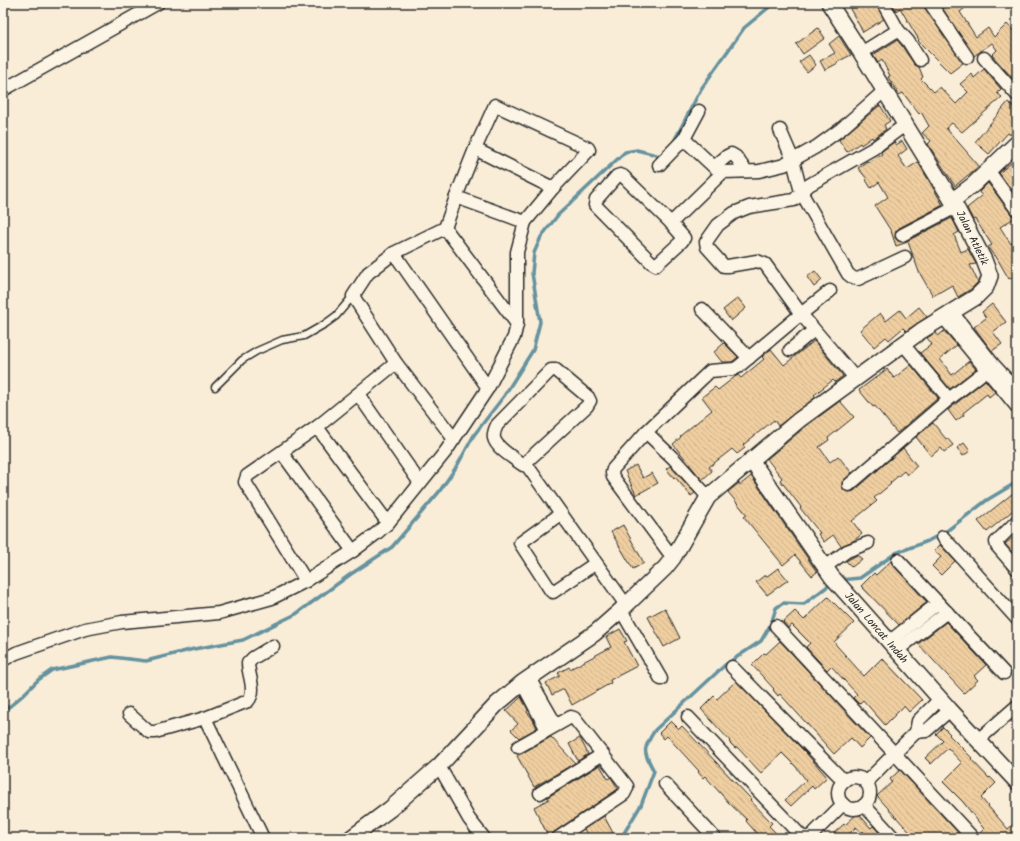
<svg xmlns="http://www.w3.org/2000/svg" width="1020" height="841" viewBox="0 0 1020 841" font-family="Kalam,sans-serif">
<defs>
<pattern id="building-back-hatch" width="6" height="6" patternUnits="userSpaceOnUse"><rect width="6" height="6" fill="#efcea0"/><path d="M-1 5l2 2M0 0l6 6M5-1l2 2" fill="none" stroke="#cdb18a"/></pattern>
</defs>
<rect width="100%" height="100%" fill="#f9edd7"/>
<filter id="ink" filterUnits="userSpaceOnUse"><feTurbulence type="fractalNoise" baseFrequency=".025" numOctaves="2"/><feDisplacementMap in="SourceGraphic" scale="8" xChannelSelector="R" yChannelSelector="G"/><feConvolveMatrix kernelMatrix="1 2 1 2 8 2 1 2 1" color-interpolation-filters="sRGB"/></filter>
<g filter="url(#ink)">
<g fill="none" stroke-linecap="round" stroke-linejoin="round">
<g stroke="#65929f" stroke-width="3.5">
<polyline points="673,143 701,89 744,28 774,3"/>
<polyline points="840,580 860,578 896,553 928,541 948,530 987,500 1017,482"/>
<polyline points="3,708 9,707 22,696 38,680 52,670 112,657 146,661 194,649 243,640 296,614 351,574 392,547 439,492 457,466 474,435 504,396 533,350 540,322 532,273 534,253 541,237 558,215 625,152 637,150 660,156 664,153"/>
<path d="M621 838 641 805 654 771C643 751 642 750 655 730L725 665 761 641 771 624 776 608 783 603 804 604 832 583"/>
</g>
</g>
<g fill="url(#building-back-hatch)" stroke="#2b2b2b">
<polygon points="860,3 876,3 884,19 863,32 850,9"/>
<polygon points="892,3 923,3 924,7 963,63 950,73 918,41 919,40 900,8 896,11"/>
<polygon points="939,3 961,3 965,8 960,12 976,37 988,28 994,37 1007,24 1017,35 1017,75 1013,79 992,55 997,50 992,43 974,56"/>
<polygon points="818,28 825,38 803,54 796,44"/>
<polygon points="839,36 851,55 837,62 838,63 825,70 820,61 835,53 829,44"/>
<polygon points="897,40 902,46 914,64 919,67 923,77 921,79 934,92 940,87 956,104 968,92 960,84 972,74 974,78 984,69 1001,89 997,93 1002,97 962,132 952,123 946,128 979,166 955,186 928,144 931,141 922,133 929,126 921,112 919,114 903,93 899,95 888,77 890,76 882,60 878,63 873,55"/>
<polygon points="809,55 816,65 807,72 799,62"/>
<polygon points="1008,102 1017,110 1017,125 1010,135 1008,133 989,154 975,142"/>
<polygon points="880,105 890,121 884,125 886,129 873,139 872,137 861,145 860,143 847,152 839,140"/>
<polygon points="902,141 907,149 898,156 907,169 918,162 943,205 899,228 896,231 895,238 898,241 905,242 952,218 959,232 954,235 961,252 968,249 976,264 970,265 978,282 971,289 958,297 952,285 933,296 919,272 908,242 896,246 891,231 875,206 888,197 879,182 871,188 866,180 867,179 858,168 867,161 868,162 882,154 881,152 894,142 896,145"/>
<polygon points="1017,158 1017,188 1013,192 999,173"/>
<polygon points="988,183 1011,214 1016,217 1000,227 1011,244 1017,238 1017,275 1009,279 995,255 994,256 988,247 992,245 975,219 973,220 967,208 982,196 979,192"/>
<polygon points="815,271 822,280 814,287 807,277"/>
<polygon points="738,298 746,308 731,321 723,310"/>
<polygon points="992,304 1006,322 993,332 1002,344 992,351 974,327 986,318 982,312"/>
<polygon points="919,307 927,317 906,331 903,328 889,340 886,337 874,347 860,330 880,313 886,321 900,310 906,318"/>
<polygon points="944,331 957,345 940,359 952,375 969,361 976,369 950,389 920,353 932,344 927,338 936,332 938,336"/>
<polygon points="814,341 843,376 835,382 833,380 814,395 816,397 778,426 774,420 743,445 745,448 737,454 732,449 709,467 712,471 702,480 673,444 681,437 680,436 712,410 702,397 715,387 718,390 736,376 738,375 741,378 764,359 762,357 771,349 784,365"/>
<polygon points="724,343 738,357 732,362 722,362 714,352"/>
<polygon points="911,365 938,398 897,433 875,406 873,407 859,390 887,369 894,378"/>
<polygon points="985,380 995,392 989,397 987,394 963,413 964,415 956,421 948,410"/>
<polygon points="840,401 854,417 828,438 829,440 819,447 830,462 838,456 852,473 842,482 842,487 844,490 850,492 854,491 903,448 917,466 907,475 904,471 890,483 891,484 874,498 877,501 852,521 862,534 853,541 841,546 833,535 824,542 818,534 820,533 800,508 801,507 780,480 782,478 767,459 805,427"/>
<polygon points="933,423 946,439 947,438 953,445 944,452 941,448 931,456 916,437"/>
<polygon points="964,443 970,451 963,456 957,448"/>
<polygon points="636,465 643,478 652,473 658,483 636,495 625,471"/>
<polygon points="670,466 695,493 691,496 675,477 674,478 666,469"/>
<polygon points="751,476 817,572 812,576 795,555 783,565 744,517 747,515 728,492 739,483 740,485"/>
<polygon points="1017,490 1017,507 987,532 978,521"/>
<polygon points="623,525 644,563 633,569 611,532"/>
<polygon points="1017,534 1017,558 1005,544"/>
<polygon points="940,545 955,561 941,575 932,566 941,557 934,551"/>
<polygon points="857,555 862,559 852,567 846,561"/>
<polygon points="891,561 893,565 927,602 899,625 861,586 874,573 876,575"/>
<polygon points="778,568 788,580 767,595 756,582 765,575 766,577"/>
<polygon points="828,597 854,623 834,642 837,646 864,676 882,658 922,700 909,712 904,706 885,725 863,700 859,704 853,698 857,694 831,666 827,670 806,647 810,643 792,625 788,628 783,622 795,611 804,620"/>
<polygon points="665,608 680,638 664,647 648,617"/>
<polygon points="946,622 986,665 974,676 978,680 964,693 918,644"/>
<polygon points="620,629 627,641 624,642 637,666 610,680 611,683 572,705 564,689 552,695 546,683 560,676 558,673 569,667 570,669 611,647 606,637"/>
<polygon points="780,641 870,738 860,748 851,738 834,754 780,694 778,696 773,690 774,689 752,665 764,653 766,654"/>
<polygon points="736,681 806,753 827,777 814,789 812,786 791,806 785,800 806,780 796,767 782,753 761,773 737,747 735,748 729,742 730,741 701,709 714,696 717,699"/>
<polygon points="521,697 528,710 527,712 532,718 537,728 519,738 511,730 518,724 506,711"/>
<polygon points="671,721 679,729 682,726 751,799 750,800 772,823 769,826 776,833 771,838 764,838 760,834 759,836 746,821 747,820 729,803 705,776 703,778 698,772 699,771 667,736 664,739 659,733"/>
<polygon points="943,727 950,734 949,735 972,758 971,759 989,778 990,777 996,783 981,798 1008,829 1017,821 1017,838 980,838 979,834 984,829 963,802 943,782 962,763 948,748 931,764 925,758 943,741 936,734"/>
<polygon points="551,737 575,763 534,787 517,756"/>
<polygon points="580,738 588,754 578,761 569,744"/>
<polygon points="600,765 608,779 611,777 618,789 554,832 551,838 549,838 534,807 549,799 548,797"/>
<polygon points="900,770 963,838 915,838 877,796 892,782 890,779"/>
<polygon points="858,813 871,828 873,826 884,838 869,838 863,831 861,833 856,827 845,838 839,838 834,833 844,824 845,825"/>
<polygon points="604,816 613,833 603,838 589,838 584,829"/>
</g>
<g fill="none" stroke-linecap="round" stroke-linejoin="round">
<defs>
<polyline id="service" points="215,387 242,360 257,351 282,340 304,336 325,324 336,316 353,296"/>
<g id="minor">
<polyline points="930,3 967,57"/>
<polyline points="898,30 908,41 920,60"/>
<polyline points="861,53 898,30 883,3"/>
<polyline points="984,58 1017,95"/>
<polyline points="3,90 158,3"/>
<polyline points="780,130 793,160 801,192 848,274 853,278 858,279 905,257"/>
<polyline points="684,139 699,111"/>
<polyline points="659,165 684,139 714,167 723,172 759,171 784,165 816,147 841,129 884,91"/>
<polyline points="714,167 727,156 731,154 736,157 746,171"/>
<polyline points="988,170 1017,210"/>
<polygon points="620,175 623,176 671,223 684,238 682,241 656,265 651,262 595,205 596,200 617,176"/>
<polyline points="456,197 475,149 553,188"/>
<polyline points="671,223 723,172"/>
<polyline points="445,228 456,197 525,222"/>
<polyline points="902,235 956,207"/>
<polyline points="394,253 445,228 517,324"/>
<polyline points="702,309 749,358"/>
<polyline points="951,311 993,364 1017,390"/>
<polyline points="943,317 1017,407"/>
<polyline points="903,344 949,399"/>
<polyline points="790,350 814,330"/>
<polyline points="396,363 454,439"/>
<polyline points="856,379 801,314 765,264 757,261 728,266 724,266 707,247 706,242 718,225 734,213 749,207 794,200 809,185 874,148 906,124"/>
<polyline points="358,394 420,483"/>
<polyline points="317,427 388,523"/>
<polyline points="646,432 674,459 708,497"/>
<polyline points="282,453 353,551"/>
<path d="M526 462 523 465C515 459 496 448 494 438 493 433 495 429 497 425L551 370H556L588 397 590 401 587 406 526 462V464L626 605"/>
<polyline points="849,485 949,399 980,375"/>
<polyline points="559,515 520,543 551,591 553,592 593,565"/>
<polyline points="1017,521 996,542 997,546 1017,569"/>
<polyline points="943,537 1017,619"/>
<polyline points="673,558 613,477 612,473 613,469 646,432 710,371 734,369 738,367 801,314 830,291"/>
<polyline points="898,560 1004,673"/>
<polyline points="825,567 847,551 868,543"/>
<polyline points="306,581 245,482 247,476 317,427 396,363 353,296 368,273 394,253 488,388"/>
<polyline points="621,610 661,679"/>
<polyline points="776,626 973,838"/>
<polyline points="889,642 938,603"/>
<polyline points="896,651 947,612"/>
<polyline points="3,660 16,653 85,629 122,622 219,613 272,598 306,581 353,551 377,533 388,523 446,451 488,388 514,337 517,324 517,252 525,222 553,188 589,150 588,148 495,105 475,149"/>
<polyline points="732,667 844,781"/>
<polyline points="529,678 556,725"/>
<polyline points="522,683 547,730"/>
<polyline points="129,714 149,732 155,732 205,718 263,838"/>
<polyline points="688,717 802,837 810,837 843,804"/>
<path d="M205 718 248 701C257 691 248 675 248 663L253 658 273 646"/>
<polyline points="916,732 926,731 950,710"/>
<polyline points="978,740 1017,706"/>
<polyline points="518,747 571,717 574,718 627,786 627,788 624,794 558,838"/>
<polyline points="439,766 469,819 484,838"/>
<circle cx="854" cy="793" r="16"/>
<polyline points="866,782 916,732 918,721 940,699"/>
<polyline points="665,784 715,838"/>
<polyline points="540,793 603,754"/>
<polyline points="864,805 894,838"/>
</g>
<g id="tertiary">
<polyline points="952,201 974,184 1017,143"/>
<polyline points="751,460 832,577 950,710 1017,782"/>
<polyline points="351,838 390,809 439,766 497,704 522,683 595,633 621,610 665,568 673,558 708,497 799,420 921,331 976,297 986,287 990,276 984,260 956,207 860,51 829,3"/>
</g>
</defs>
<use href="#service" stroke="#2b2b2b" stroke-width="9"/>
<use href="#minor" stroke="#2b2b2b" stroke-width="15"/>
<use href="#tertiary" stroke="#2b2b2b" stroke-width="18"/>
<use href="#service" stroke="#fcf5e5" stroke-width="6"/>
<use href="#minor" stroke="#fcf5e5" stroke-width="12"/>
<use href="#tertiary" stroke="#fcf5e5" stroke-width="15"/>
</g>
</g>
<g text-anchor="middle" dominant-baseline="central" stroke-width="3" stroke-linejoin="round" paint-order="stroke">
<g font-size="11" fill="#2b2b2b" stroke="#fcf5e5">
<text transform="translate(972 238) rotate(64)">Jalan Atletik</text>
<text transform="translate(876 628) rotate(49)">Jalan Loncat Indah</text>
</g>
</g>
<rect width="1020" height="841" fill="none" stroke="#fcf5e5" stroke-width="16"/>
<rect x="8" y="8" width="1004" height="825" fill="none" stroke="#2b2b2b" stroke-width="1.5" filter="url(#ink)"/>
</svg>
